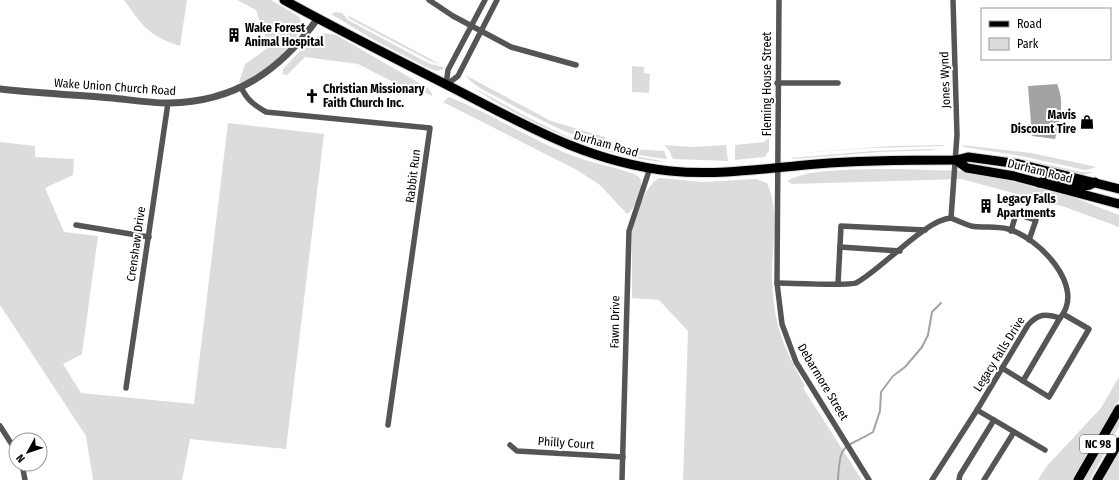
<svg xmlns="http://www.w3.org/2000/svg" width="1119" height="480" viewBox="0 0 1119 480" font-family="'Fira Sans Condensed',sans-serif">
<rect width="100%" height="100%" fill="#fff"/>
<g fill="#dcdcdc">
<path d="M124 0H187L180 46C147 35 143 26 124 0Z"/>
<path d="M237 0H271L298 16 302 23C299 44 261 76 242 83L239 82 245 64 269 47 256 10Z"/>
<polygon points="336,12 342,13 348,20 430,64 443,67 444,69 437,71 426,67 374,40 331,14"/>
<polygon points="347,15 440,64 430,61 350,19"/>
<polygon points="323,33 336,35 428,88 432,94 432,96 409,85 407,89 358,64 305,57 287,75 283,74 283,69 311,40"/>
<polygon points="632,66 644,67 644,73 650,74 649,93 632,92"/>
<path d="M465 75 551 121 605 137V142L632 149 664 151 667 159C608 153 560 131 508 103 494 95 475 88 465 75Z"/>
<path d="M469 85 529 118 575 140 615 152 667 162C655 162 642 159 631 157 573 144 518 118 469 85Z"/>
<path d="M449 97C496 115 537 145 585 160 594 163 635 172 639 177 646 185 635 209 627 214L600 185 575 169 443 102Z"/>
<polygon points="228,123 324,134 286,449 190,439 182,480 93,480 86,436 0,305 0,142 35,146 35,157 74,159 73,175 45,188 64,232 98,236 82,354 63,364 81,393 194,404"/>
<polygon points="769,138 769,150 765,157 735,160 735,145 764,142"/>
<polygon points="664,145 692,147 726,145 728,161 673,159 669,150"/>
<polygon points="945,145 943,146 871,148 788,154 890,146"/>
<polygon points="962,145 1031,153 1097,167 1085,170 1021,156 964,147"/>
<polygon points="929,149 940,150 879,152 794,159 790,158 874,151"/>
<polygon points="968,152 1018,158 1082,172 1094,172 1083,175 1028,162"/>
<path d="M896 169 964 171 980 173 1073 197 1119 215V227L1065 207 961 179 792 184 787 181C811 167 867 170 896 169Z"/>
<path d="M660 178 702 182 756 179 767 183C780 210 772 246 772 274 773 323 782 344 805 386L803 388 862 480H683L688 331 659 300 632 298V231C635 218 646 182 660 178Z"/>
<polygon points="1119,377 1119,400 1073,480 1038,480 1046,467 1101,408"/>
<polygon points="1119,417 1119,426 1090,480 1083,480"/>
<polygon points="1119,450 1119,480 1102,480"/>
</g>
<path fill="#a3a3a3" d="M1057 84C1065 103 1060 119 1055 139L1032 136 1028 86Z"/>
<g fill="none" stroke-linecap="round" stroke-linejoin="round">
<path stroke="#a3a3a3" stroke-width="2" d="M838 480C840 441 843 450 873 432L880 411 881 392 893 376 905 367 922 347 928 335 932 312 941 303"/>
<defs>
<g id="primary">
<path d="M284 0C340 31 398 60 455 89 527 126 588 162 670 171 719 176 768 168 817 164 863 160 909 160 956 160L968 157 1019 164 1119 189"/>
<polyline points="956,160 967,168 1014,176 1119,204"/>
<polyline points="1039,183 1049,178 1084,186 1090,185 1095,182"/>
</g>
<g id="trunk">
<polyline points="1078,480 1119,409"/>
<polyline points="1097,480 1119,442"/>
</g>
</defs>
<use href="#primary" stroke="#dbdbdb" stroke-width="11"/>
<use href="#trunk" stroke="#dbdbdb" stroke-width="11"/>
<g stroke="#555" stroke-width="5.5">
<polyline points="429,0 453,16 511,47 576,65"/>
<polyline points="779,0 777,283 782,324 796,362 869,480"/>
<polyline points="777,83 838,83"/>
<polyline points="446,85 458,76 497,0"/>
<polyline points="446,85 448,70 485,0"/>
<path d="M241 87C247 100 254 105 266 112L430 128 388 425"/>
<polyline points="76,225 149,237"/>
<polyline points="1011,231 1016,214 1036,220 1029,240"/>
<polyline points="840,247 900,251"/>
<path d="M777 283C789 283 849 286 856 283 881 270 926 219 951 218"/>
<polyline points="838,284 841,226 925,230"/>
<polyline points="1002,368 1049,397 1089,329 1063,314"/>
<polyline points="1023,381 1060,318"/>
<polyline points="126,388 168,103"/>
<polyline points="977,410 1045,450"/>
<polyline points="0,426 16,451"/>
<polyline points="510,445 517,451 623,457"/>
<polyline points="22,464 25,480"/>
<polyline points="622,480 629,231 650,168"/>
<path d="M932 480 977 410 1028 325C1038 314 1045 313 1060 318 1087 287 1038 237 1008 229 996 226 983 228 971 226 965 224 958 221 951 218L957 135 953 0"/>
<polyline points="959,480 960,475 994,420"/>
<polyline points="984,480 1014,432"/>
</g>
<path stroke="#555" stroke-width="7" d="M0 89C37 93 74 95 112 98 131 100 150 103 169 103 235 102 280 71 318 18"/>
<use href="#primary" stroke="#000" stroke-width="9"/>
<use href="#trunk" stroke="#000" stroke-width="9"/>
</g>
<defs>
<symbol id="building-bare" viewBox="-9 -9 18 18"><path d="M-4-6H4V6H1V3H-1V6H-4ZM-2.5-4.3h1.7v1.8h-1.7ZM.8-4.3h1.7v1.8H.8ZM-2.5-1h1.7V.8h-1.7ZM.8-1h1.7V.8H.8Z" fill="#000" stroke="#fff" stroke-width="2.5" paint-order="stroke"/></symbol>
<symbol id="church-bare" viewBox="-9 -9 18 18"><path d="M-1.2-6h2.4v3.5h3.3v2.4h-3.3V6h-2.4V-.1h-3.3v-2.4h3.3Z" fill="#000" stroke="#fff" stroke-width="2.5" paint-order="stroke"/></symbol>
<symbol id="shop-bare" viewBox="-9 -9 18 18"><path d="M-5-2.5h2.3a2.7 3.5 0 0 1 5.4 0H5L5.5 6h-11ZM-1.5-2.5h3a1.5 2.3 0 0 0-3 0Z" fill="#000" stroke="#fff" stroke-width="2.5" paint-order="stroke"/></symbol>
</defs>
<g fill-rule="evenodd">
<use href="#building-bare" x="224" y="25" width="20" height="20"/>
<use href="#church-bare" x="302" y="86" width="20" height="20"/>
<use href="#shop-bare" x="1077" y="112" width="20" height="20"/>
<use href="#building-bare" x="976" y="196" width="20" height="20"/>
</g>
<g text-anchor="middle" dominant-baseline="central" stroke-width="4" stroke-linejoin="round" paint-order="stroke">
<rect fill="#fff" stroke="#4c4c4c" stroke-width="1" x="1080" y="435" width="36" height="18" rx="3"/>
<g font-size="11" font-weight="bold" fill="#000">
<text x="1098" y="444">NC 98</text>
</g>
<g font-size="12" font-weight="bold" fill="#000" stroke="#fff" text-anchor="start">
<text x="245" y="28">Wake Forest<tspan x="245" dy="14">Animal Hospital</tspan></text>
<text x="323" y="89">Christian Missionary<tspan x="323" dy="14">Faith Church Inc.</tspan></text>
<text x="1076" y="115" text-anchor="end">Mavis<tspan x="1076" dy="14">Discount Tire</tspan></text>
<text x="997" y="199">Legacy Falls<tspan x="997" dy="14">Apartments</tspan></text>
</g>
<g font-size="12" fill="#000" stroke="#fff">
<text transform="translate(945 80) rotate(-92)">Jones Wynd</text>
<text transform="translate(767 84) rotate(-90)">Fleming House Street</text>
<text transform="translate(115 87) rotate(4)">Wake Union Church Road</text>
<text transform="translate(606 144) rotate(16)">Durham Road</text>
<text transform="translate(1040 171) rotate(14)">Durham Road</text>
<text transform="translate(413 176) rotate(-83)">Rabbit Run</text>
<text transform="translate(136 244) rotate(-82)">Crenshaw Drive</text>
<text transform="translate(615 322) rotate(-89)">Fawn Drive</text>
<text transform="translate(999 354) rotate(-58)">Legacy Falls Drive</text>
<text transform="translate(823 382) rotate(59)">Debarmore Street</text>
<text transform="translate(566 443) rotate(4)">Philly Court</text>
</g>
</g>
<rect x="981" y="8" width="130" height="52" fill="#ffffff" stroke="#999999"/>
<rect x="989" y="21" width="20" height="6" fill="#000000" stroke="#999999"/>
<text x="1017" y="28" font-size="12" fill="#000000">Road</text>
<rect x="989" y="38" width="20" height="12" fill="#dcdcdc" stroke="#999999"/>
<text x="1017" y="48" font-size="12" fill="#000000">Park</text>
<g transform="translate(28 452) rotate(230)"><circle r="19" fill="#ffffff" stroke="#999999"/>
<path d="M0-3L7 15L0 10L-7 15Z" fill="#000000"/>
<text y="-6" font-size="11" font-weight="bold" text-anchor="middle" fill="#000000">N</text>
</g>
</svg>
